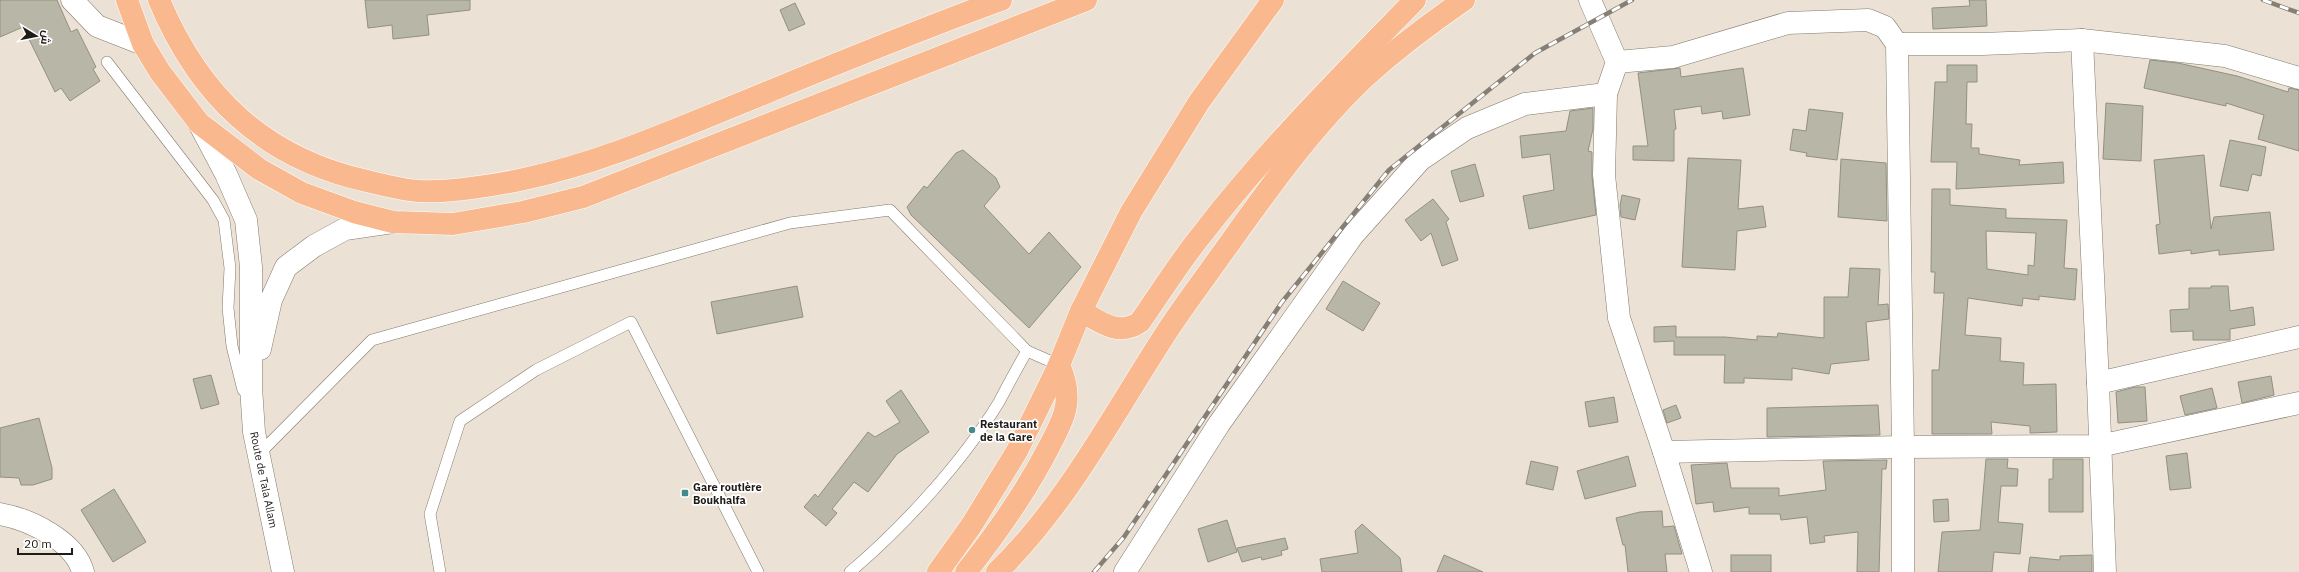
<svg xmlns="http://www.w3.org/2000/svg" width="2299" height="572" viewBox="0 0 2299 572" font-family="'IBM Plex Sans',Cairo,sans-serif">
<rect width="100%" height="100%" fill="#ebe1d4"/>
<g fill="#b8b6a7" stroke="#929081" fill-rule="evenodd">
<polygon points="0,0 57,0 71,32 77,29 96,67 93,69 100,81 70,101 61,88 55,92 23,27 0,37"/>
<polygon points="365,0 470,0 470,10 427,15 429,35 393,39 392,25 368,28"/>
<polygon points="1969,0 1986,0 1987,26 1933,29 1932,8 1970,6"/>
<polygon points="795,3 805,24 789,31 780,10"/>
<polygon points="2150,60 2178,63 2237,76 2288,92 2289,88 2299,90 2299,151 2258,139 2264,115 2226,103 2226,106 2144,88"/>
<polygon points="1947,65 1977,65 1977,82 1967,82 1966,124 1972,124 1971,148 1979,148 1979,154 2020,160 2019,165 2063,162 2064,183 1956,189 1957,162 1931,162 1935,82 1947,82"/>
<polygon points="1680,68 1681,77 1743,68 1750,115 1723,119 1722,111 1702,114 1701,106 1674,110 1676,129 1674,130 1674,161 1633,160 1633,146 1648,146 1638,73"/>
<polygon points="2106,103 2143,106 2141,161 2103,159"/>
<polygon points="1593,108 1593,129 1588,151 1592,152 1592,176 1596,215 1529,229 1523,196 1554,190 1550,154 1522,158 1520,136 1566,131 1570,111"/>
<polygon points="1809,109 1843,113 1837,160 1806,156 1807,153 1790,150 1793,129 1806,131"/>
<polygon points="2230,140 2266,147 2261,176 2252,174 2248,191 2220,186"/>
<polygon points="963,150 996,178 1000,187 984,206 1029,254 1049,232 1081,267 1029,328 911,215 907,207 924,186 927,188 956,153"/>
<polygon points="2204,155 2211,229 2214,217 2270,212 2274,250 2219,255 2219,250 2191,254 2191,250 2159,254 2156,225 2160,224 2154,160"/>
<polygon points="1688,158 1741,160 1738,209 1763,206 1766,227 1737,231 1735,270 1682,267"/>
<polygon points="1841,159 1886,163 1887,221 1838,217"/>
<polygon points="1475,164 1484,196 1460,202 1451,171"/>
<path d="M1932 189H1950V205L2006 209V218L2067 220 2064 268 2077 269 2075 300 2039 296V300L2023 298 2022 306 1968 298 1965 335 2001 338 2000 361 2024 363 2023 385 2056 384 2057 432 2030 433V426L1991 422 1992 434H1932V370H1939L1944 293H1934L1935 272H1931ZM1986 231 2036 233 2034 266 2028 265V275L1987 269Z"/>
<polygon points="1622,195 1640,199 1635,220 1621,217 1620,206"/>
<polygon points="1433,199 1449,219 1446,222 1458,260 1442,266 1431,233 1421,241 1405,220"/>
<polygon points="1850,268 1880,269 1878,305 1888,304 1889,319 1866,322 1869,360 1831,364 1829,374 1792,368 1792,380 1744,378 1744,383 1724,383 1725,355 1674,355 1674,341 1654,342 1654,327 1676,326 1676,337 1725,337 1757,340 1757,336 1777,337 1778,333 1824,338 1824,297 1848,297"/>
<polygon points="1343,281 1380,303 1363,331 1326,309"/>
<polygon points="797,286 803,317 717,334 711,302"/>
<polygon points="2211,286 2228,286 2230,311 2253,307 2255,325 2230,329 2230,340 2193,340 2193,331 2171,332 2170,310 2189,309 2189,288 2211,288"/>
<polygon points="211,375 219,404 201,409 193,379"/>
<polygon points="2271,376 2274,395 2242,403 2238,382"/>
<polygon points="2135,387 2145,387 2147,421 2118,423 2116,392"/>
<polygon points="2212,388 2217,408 2185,415 2180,396"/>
<polygon points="901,390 929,432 897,454 868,492 854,482 832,509 837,513 826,526 804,507 815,494 818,497 868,432 875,437 900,422 886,401"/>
<polygon points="1614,397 1618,422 1589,427 1585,402"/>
<polygon points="1676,405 1681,418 1667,423 1663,410"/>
<polygon points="1878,405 1880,435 1767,437 1767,408"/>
<polygon points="39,418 52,468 52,479 33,485 21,485 19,478 0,477 0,428"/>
<polygon points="2187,453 2191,488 2170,490 2166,456"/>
<polygon points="1628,456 1636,486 1585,499 1577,471"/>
<polygon points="1986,459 2008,459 2007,468 2018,469 2017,486 2001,486 1998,522 2023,524 2020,554 1994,552 1992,572 1938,572 1942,532 1980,530"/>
<polygon points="2053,459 2083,459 2083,512 2049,512 2049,479 2053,479"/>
<polygon points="1887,460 1886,469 1882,469 1879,572 1857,572 1858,532 1824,536 1825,542 1810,544 1807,517 1781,520 1780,514 1749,514 1749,507 1714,512 1713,502 1696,504 1691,465 1727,463 1731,488 1779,488 1779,496 1826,490 1823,461"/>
<polygon points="1531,461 1558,467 1553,490 1526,484"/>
<polygon points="114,489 146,542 113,562 81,510"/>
<polygon points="1948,499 1949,521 1934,522 1933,500"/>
<polygon points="1662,511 1663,527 1674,526 1682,554 1665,554 1667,572 1628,572 1625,545 1623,545 1616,518 1640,512"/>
<polygon points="1227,520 1237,552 1208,562 1198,529"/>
<polygon points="1362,524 1400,558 1402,572 1322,572 1320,559 1358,553 1355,531"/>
<polygon points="1285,538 1288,549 1281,551 1282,555 1262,560 1261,557 1242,562 1237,548"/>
<polygon points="1444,555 1483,572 1437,572"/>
<rect x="1731" y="555" width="40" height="17"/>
<polygon points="2092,555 2092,572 2028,572 2030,557 2060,560 2060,556"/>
</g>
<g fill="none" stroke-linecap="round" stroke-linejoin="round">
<defs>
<g id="lane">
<polyline points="107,62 190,170 213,200 224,220 230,268 228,308 232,346 243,390"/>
<polyline points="258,455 372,340 790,223 890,210 1027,351 1059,365"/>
<polyline points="440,572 430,514 460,421 536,370 631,322 758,572"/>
<path d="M850 572C903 527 962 463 999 402 1008 385 1017 368 1027 351"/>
</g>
<g id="street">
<polyline points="72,0 97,26 143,44"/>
<polyline points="1590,0 1617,62 1606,94 1604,175 1619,318 1664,452 1701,572"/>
<polyline points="2082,40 2098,383 2105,572"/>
<polyline points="1897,44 1982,44 2082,40 2225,56 2299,78"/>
<polyline points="1617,62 1673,57 1788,23 1868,20 1885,27 1897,44 1903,447 1903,572"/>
<polyline points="2098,383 2299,337"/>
<polyline points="1664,452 1903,447 2099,446 2299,403"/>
<path d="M0 514C29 519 75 541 83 572"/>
<polyline points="1125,572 1219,424 1353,235 1420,160 1467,128 1525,104 1606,94"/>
</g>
<g id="secondary">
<path id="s1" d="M199 123 226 174 246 220 251 267V387L254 432 283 572"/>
<polyline points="260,349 271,300 286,267 314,246 345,229 393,222"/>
</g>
<g id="highway">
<polyline points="127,0 143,44 160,72 199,123 259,169 302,193 354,212 393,222 453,224 523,212 583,197 1086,0"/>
<path d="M159 0C199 96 264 158 367 181 384 185 402 190 419 191 447 193 496 185 524 179 601 163 674 130 746 101 831 66 915 31 1001 0"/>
<path d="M1081 311C1100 322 1118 337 1140 322 1161 292 1180 261 1203 233 1267 150 1342 75 1415 0"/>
<polyline points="938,572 971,526 1017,451 1059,365 1081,311 1131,212 1199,102 1273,0"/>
<path d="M966 572C997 533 1027 490 1050 445 1056 433 1064 420 1066 406 1068 392 1065 378 1059 365"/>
<path d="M997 572C1064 507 1109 422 1159 344 1178 313 1200 285 1221 255 1265 194 1309 130 1364 78 1396 49 1429 24 1464 0"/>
</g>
</defs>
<use href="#lane" stroke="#827a6d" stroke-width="12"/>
<use href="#street" stroke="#827a6d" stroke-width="23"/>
<use href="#secondary" stroke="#827a6d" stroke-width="23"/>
<use href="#highway" stroke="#fff" stroke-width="23"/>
<use href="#lane" stroke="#fff" stroke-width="11"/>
<use href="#street" stroke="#fff" stroke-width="22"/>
<use href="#secondary" stroke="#fff" stroke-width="22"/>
<use href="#highway" stroke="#fab88e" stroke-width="22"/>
<defs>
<g id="rail">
<polyline points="2263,0 2299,13"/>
<polyline points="1094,572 1124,537 1282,302 1389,170 1535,53 1632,0"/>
</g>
</defs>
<use href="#rail" stroke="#867f76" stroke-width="4.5"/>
<use href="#rail" stroke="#fff" stroke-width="3" stroke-dasharray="9" stroke-linecap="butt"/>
</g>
<g fill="#438b8b" stroke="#fff" stroke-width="1.5">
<circle cx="972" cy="430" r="4"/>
<rect x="681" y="489" width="8" height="8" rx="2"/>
</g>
<g text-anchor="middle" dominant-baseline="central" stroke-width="3.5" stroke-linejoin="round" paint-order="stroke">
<g font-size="11" font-weight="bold" fill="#1f1b16" stroke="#fff" text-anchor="start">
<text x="980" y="424">Restaurant<tspan x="980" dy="13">de la Gare</tspan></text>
<text x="693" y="487">Gare routière<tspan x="693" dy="13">Boukhalfa</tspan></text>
</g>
<g font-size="11" fill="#1f1b16" stroke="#fff">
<text stroke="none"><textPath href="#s1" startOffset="369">Route de Tala Allam</textPath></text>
</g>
</g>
<g transform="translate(36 36) rotate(100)" stroke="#ffffff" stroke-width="3" paint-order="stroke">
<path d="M0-3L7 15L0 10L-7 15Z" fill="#1f1b16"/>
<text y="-6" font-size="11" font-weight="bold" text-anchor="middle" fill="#1f1b16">ش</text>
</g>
<path d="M18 548v6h54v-6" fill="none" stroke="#1f1b16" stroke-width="2"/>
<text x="24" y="548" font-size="12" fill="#1f1b16" stroke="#ffffff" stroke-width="3" paint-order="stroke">20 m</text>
</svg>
